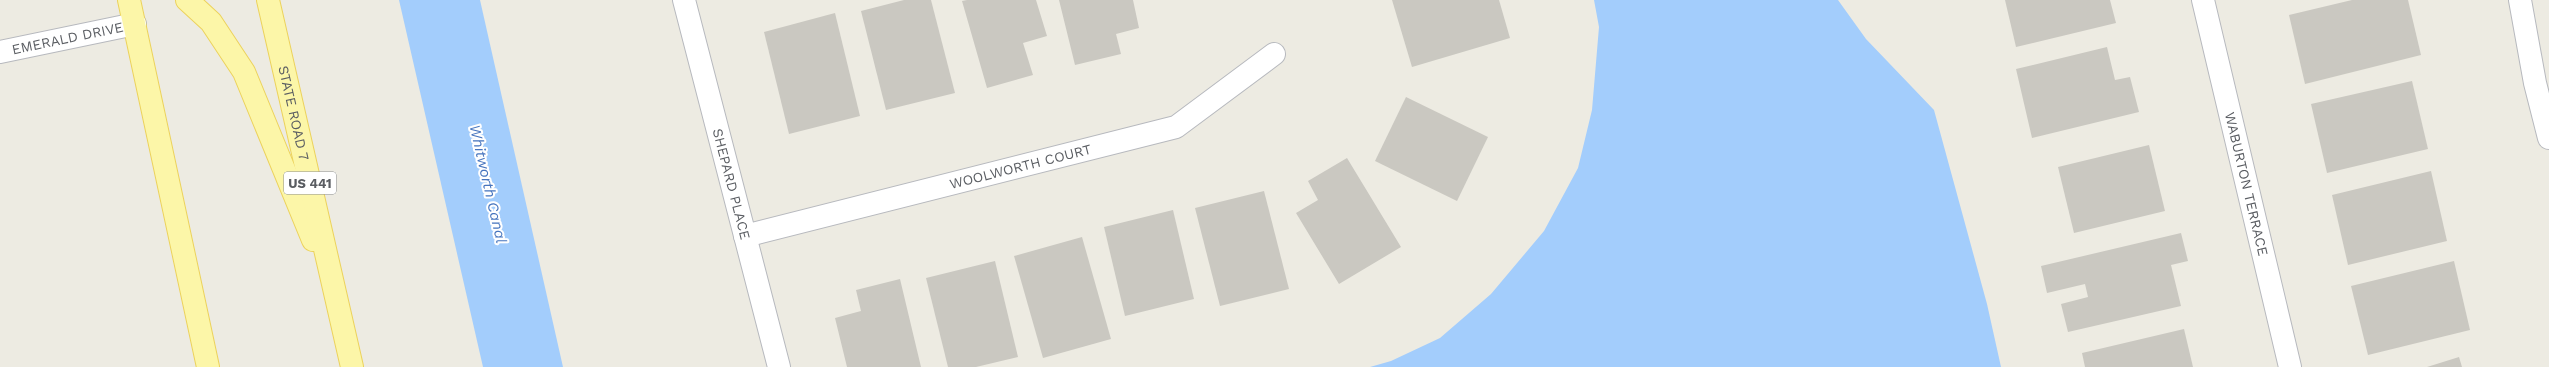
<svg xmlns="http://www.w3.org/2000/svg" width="2549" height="367" viewBox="0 0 2549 367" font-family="'Work Sans',sans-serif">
<rect width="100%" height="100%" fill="#edebe2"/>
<g fill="#a3cdfc">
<polygon points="399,0 480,0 563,367 483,367"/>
<polygon points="1594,0 1838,0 1866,39 1934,110 1987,304 2001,367 1370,367 1391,361 1440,338 1491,294 1544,231 1578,168 1592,110 1599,27"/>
</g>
<g fill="#cac8c1">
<polygon points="904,0 931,0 955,93 886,110 861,11"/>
<polygon points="967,0 1036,0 1047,36 1023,43 1033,75 987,88 962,1"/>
<polygon points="1059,0 1133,0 1139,28 1116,34 1121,54 1075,65"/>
<polygon points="1392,0 1499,0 1510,38 1412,67"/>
<polygon points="2005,0 2110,0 2116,23 2016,47"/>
<polygon points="2352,0 2408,0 2421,55 2305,84 2289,15"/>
<polygon points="835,13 860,116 789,134 764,32"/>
<polygon points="2107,47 2115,80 2130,77 2139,112 2032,138 2016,69"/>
<polygon points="2412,81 2428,149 2327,173 2311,104"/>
<polygon points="1406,97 1488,137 1457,201 1375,161"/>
<polygon points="2149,145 2165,211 2074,233 2058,167"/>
<polygon points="1347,158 1401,247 1339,284 1296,213 1318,200 1308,181"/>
<polygon points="2431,171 2447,241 2348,265 2332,195"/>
<polygon points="1264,191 1289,289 1220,306 1195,208"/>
<polygon points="1173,210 1194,299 1125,316 1104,227"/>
<polygon points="2181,233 2188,261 2171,265 2181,306 2068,332 2061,304 2088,297 2085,284 2047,293 2041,266"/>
<polygon points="1082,237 1111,339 1043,358 1014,256"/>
<polygon points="995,261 1018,357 976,367 948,367 926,278"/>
<polygon points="2454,261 2470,330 2368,355 2351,286"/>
<polygon points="900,279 921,367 847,367 835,318 861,311 856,290"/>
<polygon points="2184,329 2193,367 2085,367 2082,353"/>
<polygon points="2459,357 2462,367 2427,367"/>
</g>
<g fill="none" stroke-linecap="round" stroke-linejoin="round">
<defs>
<g id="street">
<path id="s1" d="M684 0 779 367"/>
<path id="s2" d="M2203 0 2290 367"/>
<polyline points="2520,0 2535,83 2549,138"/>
<path id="s3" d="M0 52 135 24"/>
<path id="s4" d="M745 236 1176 127 1274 54"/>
</g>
<g id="primary">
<polyline points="129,0 208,367"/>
<polyline points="187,0 211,22 244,72 313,240"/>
<path id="s5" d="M268 0 352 367"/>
</g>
</defs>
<use href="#street" stroke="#b7b9be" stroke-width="24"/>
<use href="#primary" stroke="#ecd25c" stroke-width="24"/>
<use href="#street" stroke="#fff" stroke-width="22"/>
<use href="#primary" stroke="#fcf6a8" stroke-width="22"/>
</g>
<g text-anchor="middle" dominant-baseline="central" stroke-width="4" stroke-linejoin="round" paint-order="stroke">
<rect fill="#fff" stroke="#8c8e91" stroke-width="1" x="284" y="172" width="52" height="22" rx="3"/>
<g font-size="13" font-weight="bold" fill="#5a5d62">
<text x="310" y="183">US 441</text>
</g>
<g font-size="14" fill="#5a5d62" stroke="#fff">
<text stroke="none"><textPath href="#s3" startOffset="69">EMERALD DRIVE</textPath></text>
<text stroke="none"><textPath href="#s5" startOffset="116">STATE ROAD 7</textPath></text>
<text stroke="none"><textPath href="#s4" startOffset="284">WOOLWORTH COURT</textPath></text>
<text stroke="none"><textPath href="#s1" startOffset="190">SHEPARD PLACE</textPath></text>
<text stroke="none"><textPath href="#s2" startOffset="189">WABURTON TERRACE</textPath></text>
</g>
<g font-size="15" font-style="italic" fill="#4775be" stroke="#fff">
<text transform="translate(488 184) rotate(77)">Whitworth Canal</text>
</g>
</g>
</svg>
